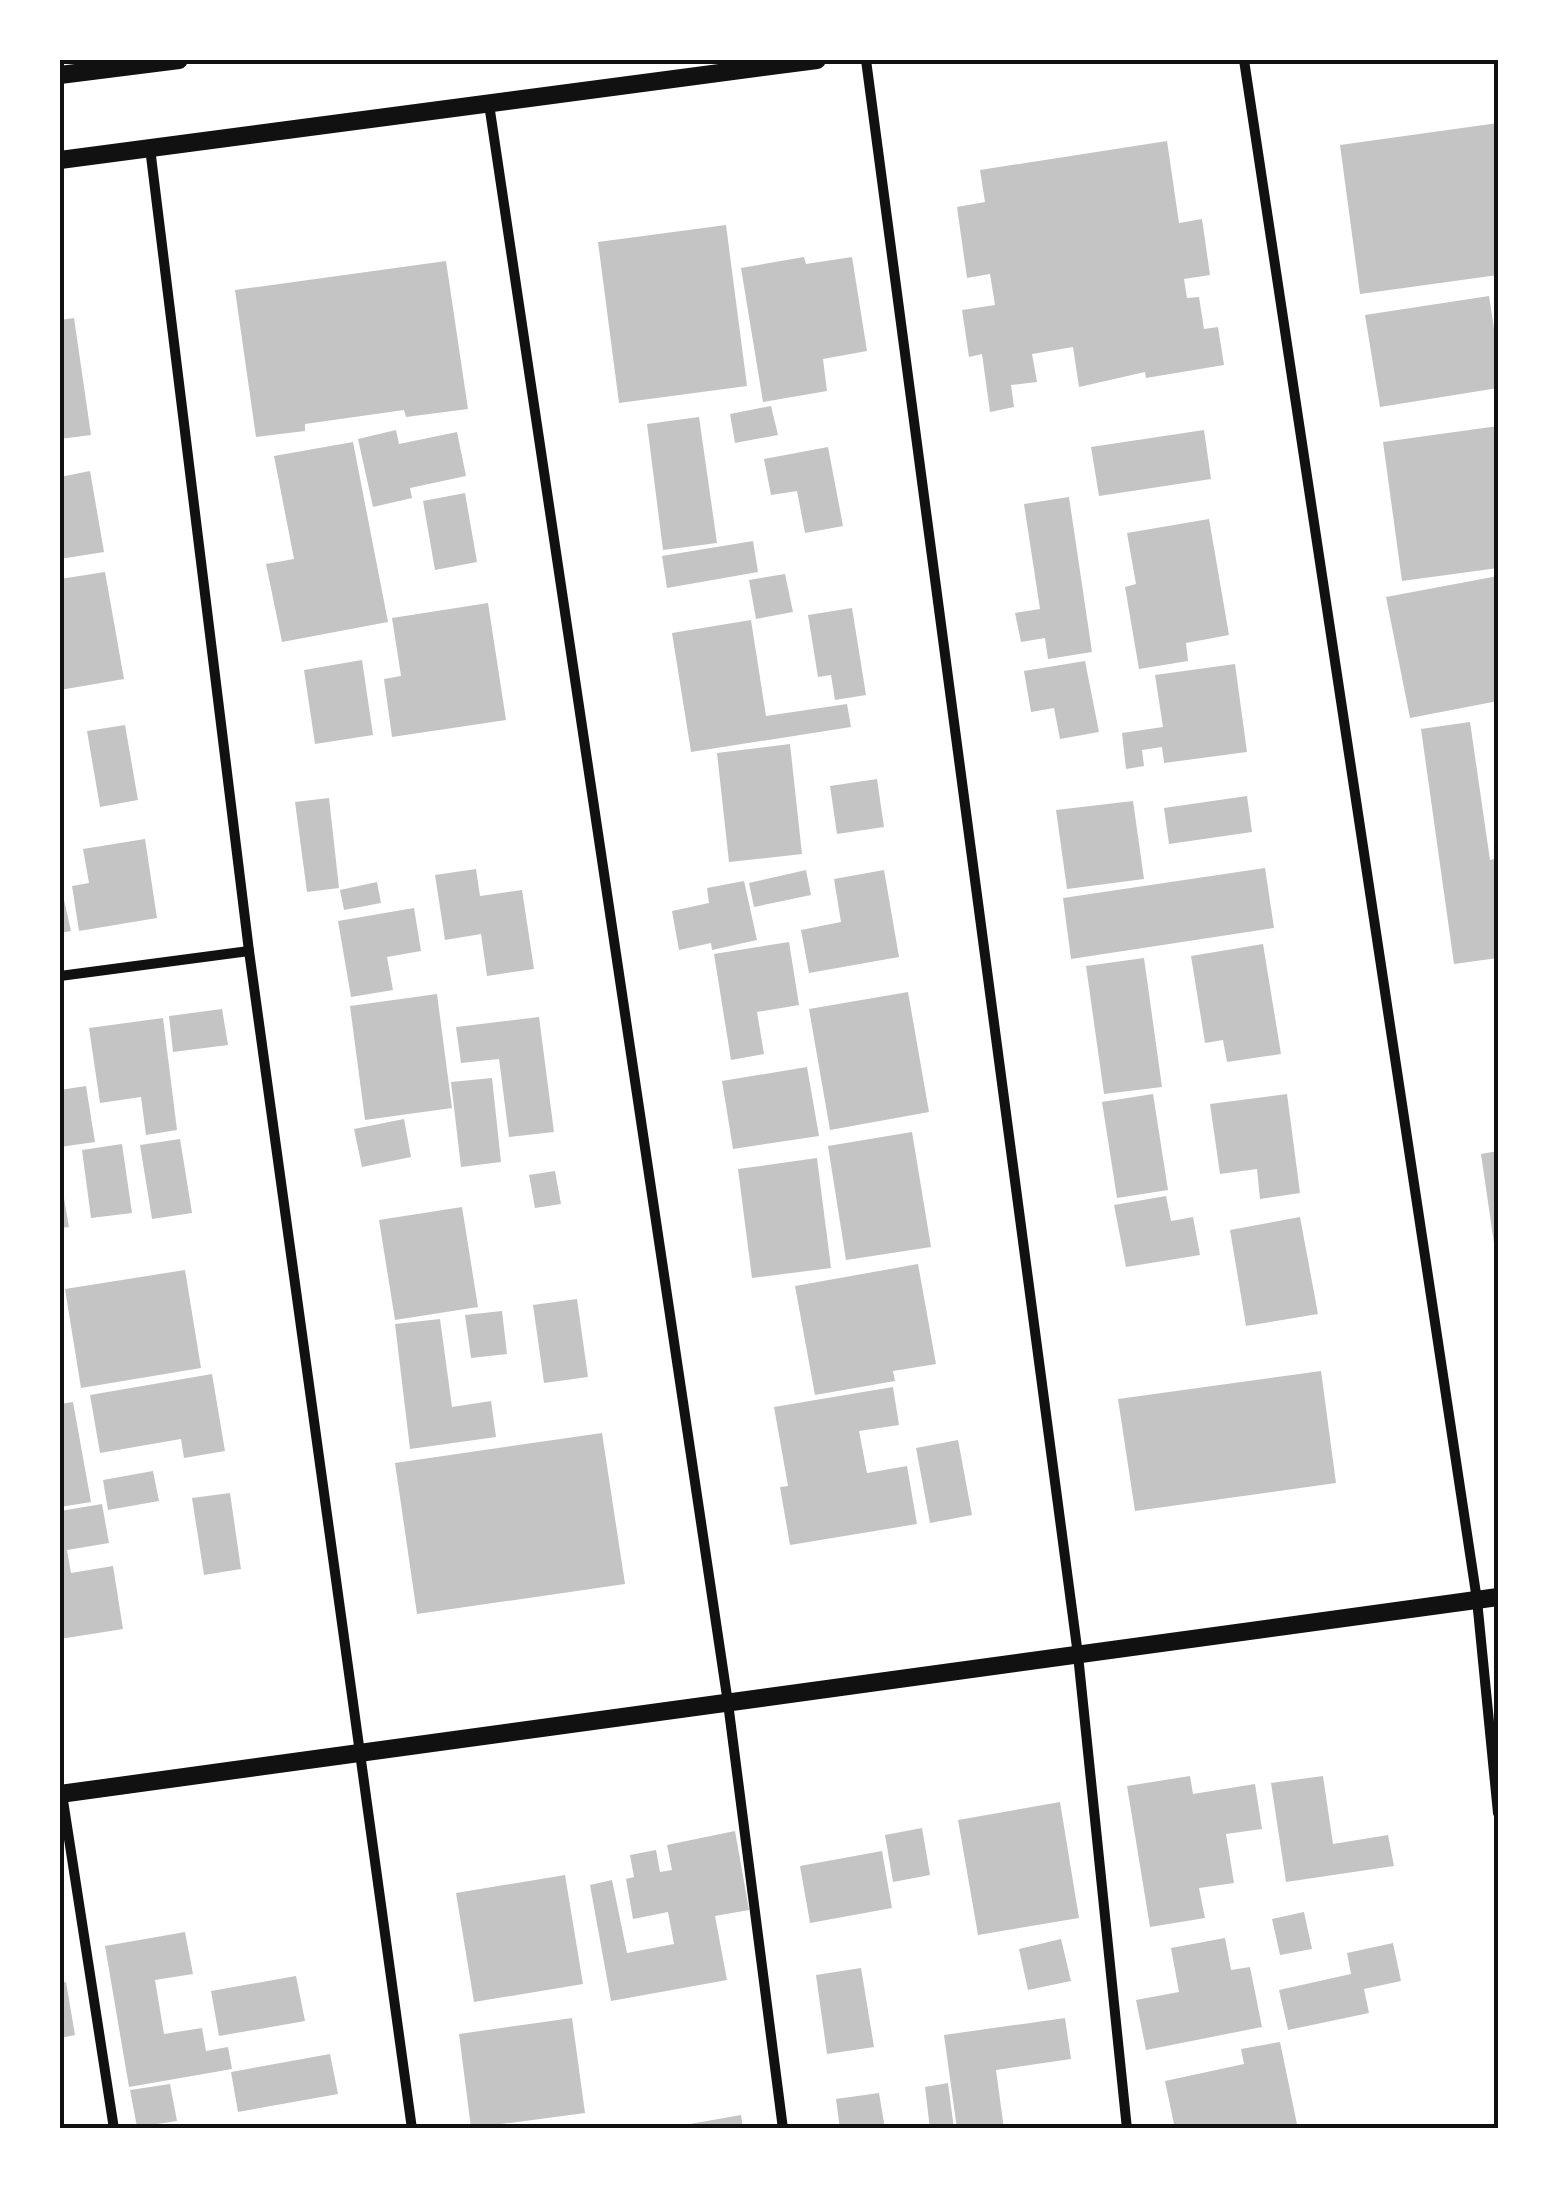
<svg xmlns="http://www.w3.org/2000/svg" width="1558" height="2189" viewBox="0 0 1558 2189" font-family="'Public Sans',sans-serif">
<rect width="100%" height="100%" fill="#fff"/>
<g fill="#c4c4c4">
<polygon points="1498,123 1498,275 1360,294 1340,145"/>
<polygon points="1167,141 1179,223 1202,219 1210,275 1184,279 1187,298 1199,297 1204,329 1218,327 1224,365 1146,378 1145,372 1079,387 1073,347 1032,354 1037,382 1011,385 1014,407 990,412 982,354 969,357 962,310 995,305 990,274 967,278 957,207 985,202 980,170"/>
<polygon points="726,225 747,386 619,403 598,242"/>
<polygon points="804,257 806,264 852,257 867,351 823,359 827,391 763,402 741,268"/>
<polygon points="446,261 468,409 406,417 404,410 305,424 305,431 256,437 235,290"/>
<polygon points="1489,296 1498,354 1498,388 1380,407 1365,315"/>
<polygon points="74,318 91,435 60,439 60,320"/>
<polygon points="771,406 778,435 735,443 730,414"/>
<polygon points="699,417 717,543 663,550 647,424"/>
<polygon points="1498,426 1498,568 1402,581 1383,442"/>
<polygon points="396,430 399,444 457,432 466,476 410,488 412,498 373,507 358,439"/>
<polygon points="1204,430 1211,479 1099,496 1091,447"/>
<polygon points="353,442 388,622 282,642 266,564 294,559 274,456"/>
<polygon points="828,447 843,526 805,533 797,491 771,495 764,459"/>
<polygon points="90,471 104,552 60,559 60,477"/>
<polygon points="465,493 477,562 435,570 423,501"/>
<polygon points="1069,497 1092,652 1048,659 1045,638 1021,642 1015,613 1040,609 1024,504"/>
<polygon points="1209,519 1229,635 1186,643 1188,661 1139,669 1125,587 1136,584 1127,533"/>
<polygon points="753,541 758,572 667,588 662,556"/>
<polygon points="105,572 124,679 60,690 60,579"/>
<polygon points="785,574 793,612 756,619 749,580"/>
<polygon points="1498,576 1498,701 1410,718 1386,597"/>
<polygon points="488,603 506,720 392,737 384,679 401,676 392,618"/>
<polygon points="852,608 866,695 835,700 831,675 818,677 808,615"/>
<polygon points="751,620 766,716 847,704 851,727 691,752 672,633"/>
<polygon points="362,660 373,735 315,744 304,670"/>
<polygon points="1085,661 1099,732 1060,739 1054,708 1031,712 1024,671"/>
<polygon points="1235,664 1247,752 1164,763 1162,747 1142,750 1144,766 1126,769 1122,733 1163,727 1155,675"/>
<polygon points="1470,722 1490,860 1498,858 1498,958 1454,964 1421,729"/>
<polygon points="125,725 138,800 100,807 87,731"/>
<polygon points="790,744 802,854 729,862 717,753"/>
<polygon points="877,779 884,827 837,834 830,786"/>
<polygon points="1247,796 1252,832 1169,844 1164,808"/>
<polygon points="329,798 339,888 307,892 295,802"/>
<polygon points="1133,801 1144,879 1067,889 1056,810"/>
<polygon points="145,839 157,918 79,931 72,886 89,883 83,849"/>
<polygon points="1265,868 1274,928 1071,959 1063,898"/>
<polygon points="476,869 480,896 522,890 534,969 487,976 481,934 445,940 435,875"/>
<polygon points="806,870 811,895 754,907 749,883"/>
<polygon points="884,870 899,957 809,973 801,930 841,922 834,879"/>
<polygon points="744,881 757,940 712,950 711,943 679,950 672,911 709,903 707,888"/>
<polygon points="60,882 71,931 60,933"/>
<polygon points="377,882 381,903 344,910 340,890"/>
<polygon points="414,908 421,951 387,957 393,990 351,997 338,921"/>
<polygon points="789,942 799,1005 757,1012 764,1054 731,1060 714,954"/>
<polygon points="1263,944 1281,1054 1227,1062 1223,1040 1205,1043 1191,956"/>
<polygon points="1144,958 1162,1087 1104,1094 1086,966"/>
<polygon points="908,992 929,1112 830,1130 809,1009"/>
<polygon points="437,994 452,1108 365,1120 350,1006"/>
<polygon points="222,1009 228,1045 173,1052 169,1016"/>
<polygon points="539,1017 554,1132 509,1137 499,1059 461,1063 456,1027"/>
<polygon points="163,1018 177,1130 146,1135 141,1097 100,1103 89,1028"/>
<polygon points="807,1067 819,1136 733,1149 722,1081"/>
<polygon points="492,1078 501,1162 461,1167 451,1082"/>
<polygon points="86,1086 95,1142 60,1147 60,1090"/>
<polygon points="1153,1094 1168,1190 1117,1198 1102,1102"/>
<polygon points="1287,1094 1300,1193 1260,1199 1257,1169 1220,1174 1210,1104"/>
<polygon points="404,1119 411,1157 362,1167 354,1129"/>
<polygon points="912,1132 931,1247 846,1260 828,1146"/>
<polygon points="180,1139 192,1213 152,1219 140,1145"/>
<polygon points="122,1144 132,1213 91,1218 82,1150"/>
<polygon points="1498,1151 1498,1257 1496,1257 1481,1154"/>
<polygon points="817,1158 831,1268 752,1278 738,1169"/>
<polygon points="555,1171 561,1204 535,1208 529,1175"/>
<polygon points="60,1175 69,1227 60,1228"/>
<polygon points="1166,1196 1171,1221 1193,1217 1200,1255 1126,1267 1114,1205"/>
<polygon points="462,1207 478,1307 395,1320 379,1220"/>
<polygon points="1300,1217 1318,1314 1246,1326 1230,1230"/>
<polygon points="918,1264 936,1364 893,1371 895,1381 815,1395 795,1286"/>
<polygon points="185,1270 201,1368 81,1388 65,1289"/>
<polygon points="577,1299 588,1377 544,1383 533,1305"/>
<polygon points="502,1311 507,1354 471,1358 465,1315"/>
<polygon points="440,1319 452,1407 491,1401 496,1437 410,1449 395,1324"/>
<polygon points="1321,1371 1336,1483 1135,1511 1118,1399"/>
<polygon points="212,1374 225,1451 184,1458 181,1439 100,1453 90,1395"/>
<polygon points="893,1387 899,1425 859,1431 867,1473 907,1466 917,1524 790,1545 780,1487 788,1486 774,1407"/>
<polygon points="73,1402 91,1502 60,1507 60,1404"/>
<polygon points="602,1433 625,1584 417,1614 395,1463"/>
<polygon points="958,1440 972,1515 930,1523 916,1448"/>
<polygon points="153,1471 159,1501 108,1510 103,1480"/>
<polygon points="230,1493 241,1569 204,1575 192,1498"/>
<polygon points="102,1504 109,1543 67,1550 71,1573 113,1566 123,1629 60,1639 60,1511"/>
<polygon points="1190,1776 1193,1794 1255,1784 1262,1829 1226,1834 1234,1883 1199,1888 1205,1918 1150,1927 1127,1786"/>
<polygon points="1323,1776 1333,1844 1388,1835 1394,1866 1286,1882 1271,1783"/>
<polygon points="1060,1802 1079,1918 978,1935 958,1820"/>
<polygon points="922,1828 930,1875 893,1882 885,1835"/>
<polygon points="735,1831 749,1910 715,1916 727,1980 611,2001 590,1885 612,1880 627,1953 674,1944 668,1912 633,1919 626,1879 634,1877 630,1855 656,1850 660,1872 672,1870 667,1845"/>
<polygon points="882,1851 892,1908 810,1923 800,1866"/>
<polygon points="565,1875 583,1984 474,2002 456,1893"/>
<polygon points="1304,1912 1312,1949 1280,1955 1272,1919"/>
<polygon points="185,1932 193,1974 155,1980 164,2034 202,2028 206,2051 228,2047 232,2069 129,2087 105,1946"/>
<polygon points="1225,1938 1231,1970 1250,1967 1262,2027 1146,2050 1136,2000 1179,1992 1171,1948"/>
<polygon points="1061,1939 1071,1981 1028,1990 1019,1949"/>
<polygon points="1393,1943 1401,1981 1364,1989 1369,2013 1288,2030 1279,1990 1351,1974 1347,1953"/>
<polygon points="861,1968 874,2047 827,2054 816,1975"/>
<polygon points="296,1976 305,2021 219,2036 211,1991"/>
<polygon points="66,1982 75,2035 60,2038 60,1983"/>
<polygon points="572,2018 585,2113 471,2128 459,2034"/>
<polygon points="1065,2018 1071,2059 996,2070 1004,2129 957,2129 944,2035"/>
<polygon points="1280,2042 1298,2129 1175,2129 1165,2081 1244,2064 1241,2049"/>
<polygon points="330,2054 338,2094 238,2112 231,2072"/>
<polygon points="948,2083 954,2129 930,2129 925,2087"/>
<polygon points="170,2084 177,2121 137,2127 130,2090"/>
<polygon points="879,2093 885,2129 840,2129 836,2099"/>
<polygon points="741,2115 743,2129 685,2129 684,2125"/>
</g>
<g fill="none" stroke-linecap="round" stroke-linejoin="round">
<g stroke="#111" stroke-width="10">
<polyline points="866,60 1078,1655 1127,2129"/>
<polyline points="1244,60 1477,1600 1498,1813"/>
<polyline points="489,104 728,1703 783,2129"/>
<polyline points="150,148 249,951 412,2129"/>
<polyline points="60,976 249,951"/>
<polyline points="62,1794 114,2129"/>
</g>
<g stroke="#111" stroke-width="18">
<polyline points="60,75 179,60"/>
<polyline points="60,160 817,60"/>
<polyline points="60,1794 1498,1597"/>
</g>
</g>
<rect width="1558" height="2189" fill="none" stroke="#ffffff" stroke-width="125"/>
<rect x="62" y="62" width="1434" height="2064" fill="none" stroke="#111" stroke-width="4"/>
</svg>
